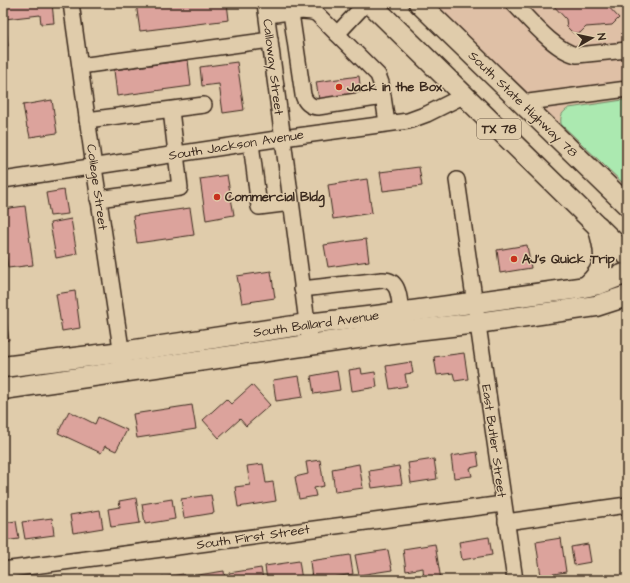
<svg xmlns="http://www.w3.org/2000/svg" width="630" height="583" viewBox="0 0 630 583" font-family="'Architects Daughter',sans-serif">
<rect width="100%" height="100%" fill="#e0ccab"/>
<filter id="ink" filterUnits="userSpaceOnUse"><feTurbulence type="fractalNoise" baseFrequency=".025" numOctaves="2"/><feDisplacementMap in="SourceGraphic" scale="8" xChannelSelector="R" yChannelSelector="G"/><feConvolveMatrix kernelMatrix="1 2 1 2 8 2 1 2 1" color-interpolation-filters="sRGB"/></filter>
<g filter="url(#ink)">
<polygon fill="#dfc0a6" points="431,3 627,3 627,190"/>
<path fill="#abe9b0" stroke="#738a67" d="M623 100 627 102V187L561 124C560 116 562 112 569 108Z"/>
<g fill="#dca39c" stroke="#3b2a1e">
<polygon points="3,3 52,3 54,23 41,24 40,15 5,19 8,46 3,47"/>
<polygon points="136,3 227,3 229,20 140,31"/>
<polygon points="551,3 605,3 619,18 612,25 586,27 580,33 573,33 567,27 566,19"/>
<polygon points="188,60 191,86 117,96 114,70"/>
<polygon points="237,62 244,110 223,113 219,84 202,86 200,67"/>
<polygon points="359,76 361,93 319,99 316,82"/>
<polygon points="52,100 57,133 30,137 28,128 27,128 23,105"/>
<polygon points="419,167 422,186 383,191 380,172"/>
<polygon points="227,175 234,215 206,220 200,179"/>
<polygon points="367,179 372,213 333,219 328,185"/>
<polygon points="64,190 68,214 50,216 46,193"/>
<polygon points="25,206 33,265 8,268 3,229 3,209"/>
<polygon points="190,208 194,235 137,243 133,216"/>
<polygon points="71,219 77,254 56,258 50,223"/>
<polygon points="366,239 369,261 328,267 324,245"/>
<polygon points="527,245 531,268 500,273 497,250"/>
<polygon points="271,271 275,298 242,303 237,276"/>
<polygon points="75,291 80,328 62,331 56,294"/>
<polygon points="3,319 6,319 9,340 3,341"/>
<polygon points="464,353 468,379 455,381 453,373 437,375 434,357"/>
<polygon points="411,362 413,373 405,374 407,386 390,389 386,366"/>
<polygon points="361,368 362,374 375,372 377,387 352,391 349,370"/>
<polygon points="337,371 340,390 314,394 311,376"/>
<polygon points="299,376 303,397 276,401 273,380"/>
<polygon points="252,385 270,405 246,426 240,419 219,438 203,420 226,399 231,404"/>
<polygon points="192,405 196,429 137,438 133,414"/>
<polygon points="69,411 95,424 98,417 127,430 116,451 105,446 101,453 58,433"/>
<polygon points="477,452 479,466 470,468 472,476 454,478 451,456"/>
<polygon points="434,459 437,479 411,483 408,463"/>
<polygon points="320,460 324,486 314,488 316,496 299,499 295,477 308,474 306,462"/>
<polygon points="263,464 266,483 273,482 276,501 238,507 235,487 250,485 247,466"/>
<polygon points="359,464 363,488 335,492 332,469"/>
<polygon points="399,466 402,484 372,488 369,471"/>
<polygon points="211,495 214,513 184,518 181,499"/>
<polygon points="136,498 140,523 111,527 108,509 120,507 119,501"/>
<polygon points="172,499 175,519 145,524 142,504"/>
<polygon points="100,510 103,528 73,533 70,515"/>
<polygon points="52,518 54,535 25,539 22,522"/>
<polygon points="16,521 19,539 3,541 3,523"/>
<polygon points="489,537 492,555 462,560 459,542"/>
<polygon points="561,538 566,572 541,576 536,542"/>
<polygon points="435,544 441,580 424,580 423,568 406,571 403,549"/>
<polygon points="588,544 591,562 574,565 571,547"/>
<polygon points="388,550 392,570 359,575 355,555"/>
<polygon points="350,555 353,574 335,577 335,580 312,580 310,561"/>
<polygon points="299,561 302,580 267,580 265,566"/>
<polygon points="261,568 263,580 230,580 229,573"/>
<polygon points="224,571 225,580 192,580 192,576"/>
<polygon points="183,574 184,580 153,580 153,579"/>
</g>
<g fill="none" stroke-linecap="round" stroke-linejoin="round">
<defs>
<g id="minor">
<polyline points="71,3 94,167 123,362"/>
<polyline points="265,3 310,345"/>
<path d="M513 3C528 18 556 52 577 55L627 50"/>
<path d="M291 13 303 95C305 102 310 107 318 107L383 97"/>
<path d="M267 15C281 14 305 7 317 14L378 75 381 83 387 123"/>
<polyline points="337,34 366,3"/>
<polyline points="80,66 270,40"/>
<polyline points="521,103 627,89"/>
<polyline points="87,120 204,105"/>
<polyline points="251,143 259,207 291,203"/>
<polyline points="3,180 283,138 408,121 427,114 465,95"/>
<polyline points="457,180 515,580"/>
<polyline points="98,199 180,188 171,110"/>
<path d="M302 289 382 280C400 279 399 299 401 312"/>
<polyline points="506,522 627,505"/>
<polyline points="3,570 503,504"/>
</g>
<g id="major">
<polyline points="370,3 627,255"/>
<polyline points="419,3 627,205"/>
<path d="M587 286C609 266 606 253 598 226"/>
<polyline points="3,367 122,352 307,324 376,316 579,288 599,284 627,273"/>
<polyline points="3,389 260,352 399,332 477,323 596,306 627,296"/>
</g>
</defs>
<use href="#minor" stroke="#3b2a1e" stroke-width="18"/>
<use href="#major" stroke="#3b2a1e" stroke-width="23"/>
<use href="#minor" stroke="#e0ccab" stroke-width="15"/>
<use href="#major" stroke="#e0ccab" stroke-width="20"/>
</g>
</g>
<g fill="#c8321e" stroke="#e0ccab" stroke-width="1.5">
<circle cx="339" cy="87" r="4"/>
<circle cx="217" cy="197" r="4"/>
<circle cx="514" cy="259" r="4"/>
</g>
<g text-anchor="middle" dominant-baseline="central" stroke-width="3" stroke-linejoin="round" paint-order="stroke">
<rect fill="#e0ccab" stroke="#6c5b48" stroke-width="1" x="477" y="119" width="44" height="20" rx="3"/>
<g font-size="12" font-weight="bold" fill="#3b2a1e">
<text x="499" y="129">TX 78</text>
</g>
<g font-size="13" fill="#3b2a1e" stroke="#e0ccab">
<text transform="translate(273 67) rotate(83)">Calloway Street</text>
<text transform="translate(523 104) rotate(44)">South State Highway 78</text>
<text transform="translate(236 145) rotate(-9)">South Jackson Avenue</text>
<text transform="translate(97 187) rotate(82)">College Street</text>
<text transform="translate(316 324) rotate(-8)">South Ballard Avenue</text>
<text transform="translate(494 441) rotate(82)">East Butler Street</text>
<text transform="translate(253 537) rotate(-8)">South First Street</text>
</g>
<g font-size="13" font-weight="bold" fill="#3b2a1e" stroke="#e0ccab" text-anchor="start">
<text x="347" y="87">Jack in the Box</text>
<text x="225" y="197">Commercial Bldg</text>
<text x="522" y="259">AJ's Quick Trip</text>
</g>
</g>
<rect width="630" height="583" fill="none" stroke="#e0ccab" stroke-width="16"/>
<rect x="8" y="8" width="614" height="567" fill="none" stroke="#3b2a1e" stroke-width="1.5" filter="url(#ink)"/>
<g transform="translate(592 38) rotate(81)" stroke="#e0ccab" stroke-width="3" paint-order="stroke">
<path d="M0-3L7 15L0 10L-7 15Z" fill="#3b2a1e"/>
<text y="-6" font-size="11" font-weight="bold" text-anchor="middle" fill="#3b2a1e">N</text>
</g>
</svg>
